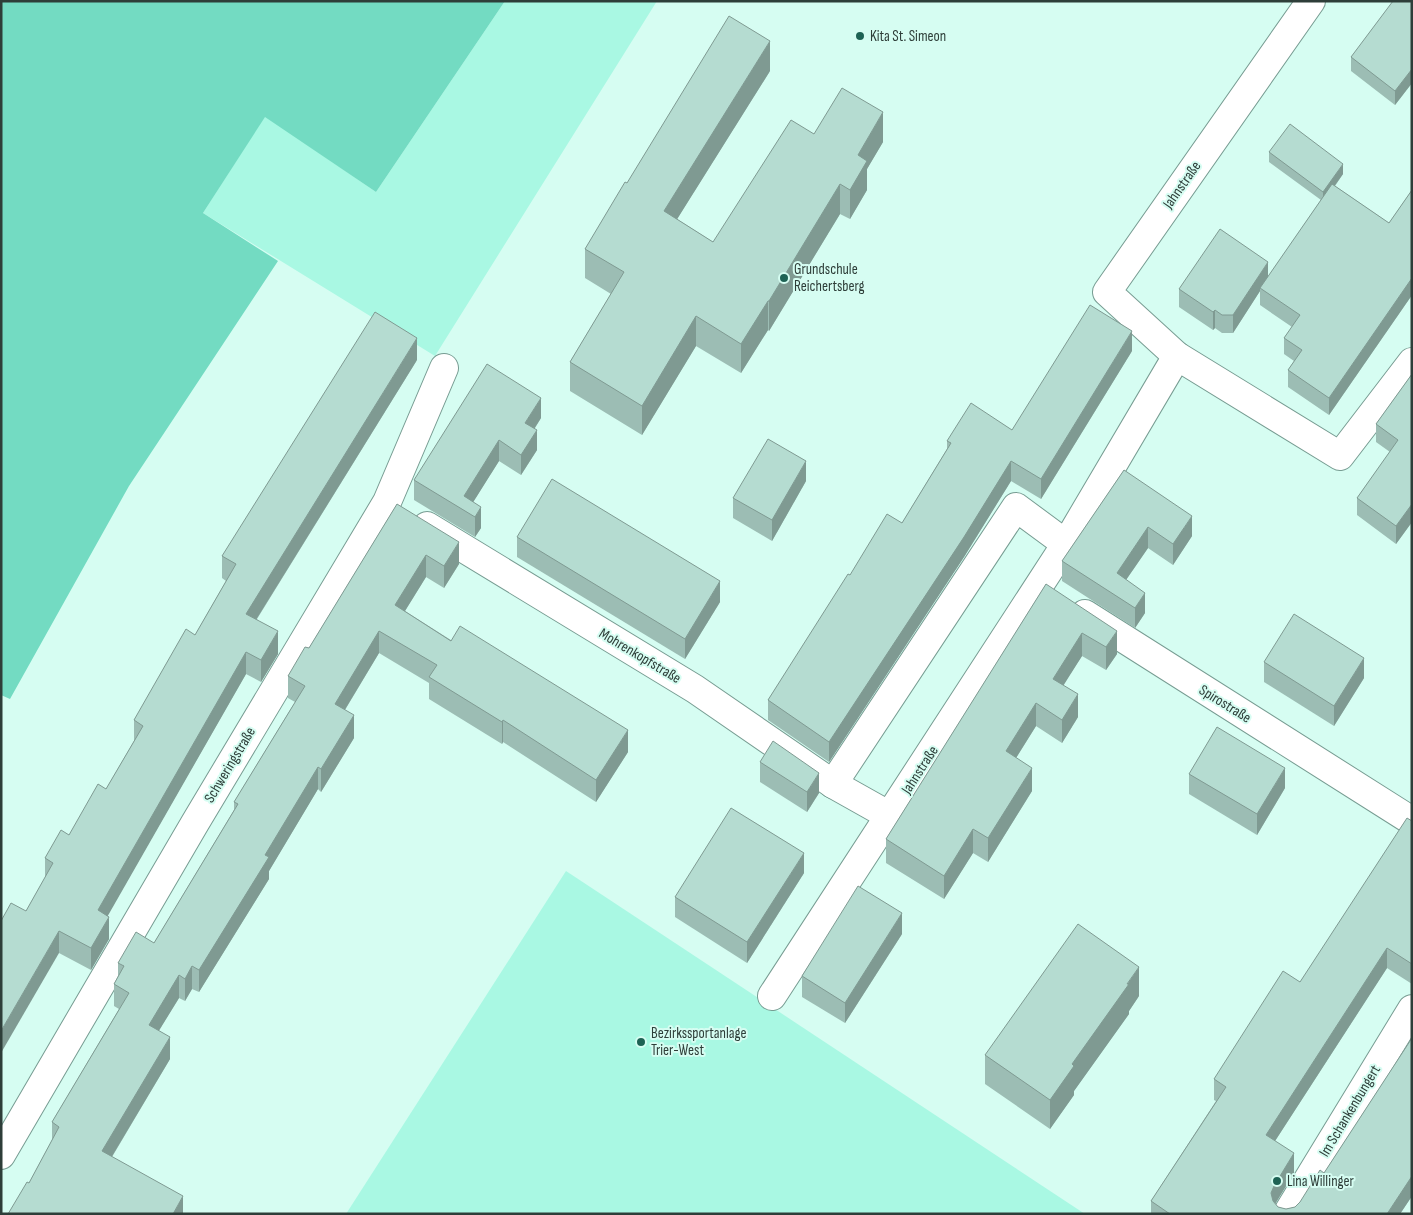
<svg xmlns="http://www.w3.org/2000/svg" width="1413" height="1215" viewBox="0 0 1413 1215" font-family="'Sofia Sans Condensed',sans-serif">
<rect width="100%" height="100%" fill="#d6fdf2"/>
<g fill="#a9f8e3">
<polygon points="505,1 657,1 435,356 203,213 265,116 376,192"/>
<polygon points="566,871 1085,1214 346,1214"/>
</g>
<polygon fill="#73dbc2" points="1,1 505,1 376,192 265,117 203,213 278,261 129,486 10,699 1,695"/>
<g fill="none" stroke-linecap="round" stroke-linejoin="round">
<defs>
<g id="street">
<polyline points="1311,1 1107,292 1177,356 1340,456 1412,362"/>
<polyline points="427,526 695,689 833,784 890,816"/>
<polyline points="1085,614 1412,821"/>
<polyline points="833,784 1016,507 1066,544"/>
<polyline points="772,996 1066,544 1177,356"/>
<polyline points="1,1155 195,823 387,502 444,368"/>
<polyline points="1287,1214 1412,1009"/>
</g>
</defs>
<use href="#street" stroke="#779c92" stroke-width="30"/>
<use href="#street" stroke="#fff" stroke-width="28"/>
</g>
<g fill="#9cbdb4">
<polygon points="1412,1 1412,83 1395,105 1351,71 1351,57"/>
<polygon points="770,71 677,219 713,242 814,134 883,142 867,169 867,190 850,219 840,214 769,331 768,330 741,373 696,346 642,435 570,391 570,362 611,294 585,278 585,249 627,183"/>
<polygon points="1269,152 1343,174 1335,186 1389,223 1412,190 1412,295 1329,415 1288,387 1288,370 1294,361 1284,354 1284,338 1292,327 1260,305 1260,291 1233,333 1222,333 1215,328 1213,330 1179,307 1179,289 1268,277 1321,200 1269,162"/>
<polygon points="1132,351 1041,499 1011,481 964,557 829,762 768,720 768,700 850,575 902,523 947,449 947,441 1012,430"/>
<polygon points="417,360 257,619 278,654 261,682 246,674 107,916 109,939 91,970 59,953 26,911 45,878 45,858 69,835 106,789 134,741 134,720 195,635 226,581 222,578 222,556"/>
<polygon points="1412,374 1412,522 1396,544 1357,515 1357,498 1390,452 1376,442 1376,424"/>
<polygon points="541,418 535,428 537,450 521,475 499,461 473,502 481,528 475,537 414,500 414,480"/>
<polygon points="1124,470 1192,536 1173,565 1148,548 1126,580 1145,613 1135,628 1062,581 1062,561"/>
<polygon points="806,481 772,541 733,518 733,498"/>
<polygon points="397,504 459,564 444,588 426,577 405,611 628,752 596,802 503,742 502,744 429,699 429,683 379,653 345,710 354,738 321,792 318,789 269,871 269,879 199,992 192,989 185,1001 179,998 159,1030 170,1059 112,1157 183,1214 29,1183 52,1140 52,1122 119,1009 114,1006 114,984 118,976 118,963 154,943 234,810 234,802 295,702 288,698 288,676 309,648"/>
<polygon points="517,537 720,602 685,659 517,557"/>
<polygon points="1046,584 1117,654 1106,670 1082,656 1063,685 1078,717 1062,743 1036,726 1016,758 1032,791 988,862 973,853 944,899 886,863 886,839"/>
<polygon points="1264,662 1364,678 1334,726 1264,682"/>
<polygon points="760,762 819,793 807,812 760,782"/>
<polygon points="1189,774 1285,788 1257,835 1189,794"/>
<polygon points="1412,821 1412,984 1387,968 1275,1141 1294,1173 1275,1203 1278,1207 1286,1209 1295,1207 1300,1202 1324,1173 1412,1038 1412,1196 1400,1214 1151,1214 1151,1201 1216,1101 1214,1100 1214,1079 1300,982"/>
<polygon points="804,873 747,963 675,917 675,897"/>
<polygon points="902,934 845,1023 802,997 802,976"/>
<polygon points="1139,996 1129,1011 1129,1014 1074,1091 1074,1095 1050,1129 985,1084 985,1055"/>
</g>
<g fill="#7f9a92">
<polygon points="770,41 770,71 664,240 664,211"/>
<polygon points="1412,69 1412,83 1395,105 1395,91"/>
<polygon points="883,112 883,142 867,169 867,190 850,219 850,190 858,155"/>
<polygon points="1343,164 1343,174 1323,202 1323,192"/>
<polygon points="840,184 840,214 769,331 769,301"/>
<polygon points="1268,262 1268,279 1260,288 1260,291 1233,333 1233,315"/>
<polygon points="1412,278 1412,295 1329,415 1329,398"/>
<polygon points="768,301 768,330 741,373 741,344"/>
<polygon points="1215,310 1215,328 1213,330 1213,312"/>
<polygon points="696,316 696,346 642,435 642,406"/>
<polygon points="1132,331 1132,351 1041,499 1041,479"/>
<polygon points="417,338 417,360 246,636 246,614"/>
<polygon points="541,398 541,418 525,443 525,423"/>
<polygon points="537,430 537,450 521,475 521,455"/>
<polygon points="499,440 499,461 467,512 464,496"/>
<polygon points="806,461 806,481 772,541 772,520"/>
<polygon points="1011,461 1011,481 964,557 829,762 829,742"/>
<polygon points="1412,504 1412,522 1396,544 1396,526"/>
<polygon points="481,507 481,528 475,537 475,517"/>
<polygon points="1192,516 1192,536 1173,565 1173,544"/>
<polygon points="1148,527 1148,548 1117,593 1117,573"/>
<polygon points="459,542 459,564 444,588 444,566"/>
<polygon points="426,555 426,577 395,627 395,605"/>
<polygon points="720,581 720,602 685,659 685,639"/>
<polygon points="1145,593 1145,613 1135,628 1135,608"/>
<polygon points="278,631 278,654 261,682 261,660"/>
<polygon points="379,631 379,653 335,726 335,704"/>
<polygon points="1117,631 1117,654 1106,670 1106,647"/>
<polygon points="1082,633 1082,656 1053,702 1053,679"/>
<polygon points="246,652 246,674 98,933 98,910"/>
<polygon points="1364,658 1364,678 1334,726 1334,706"/>
<polygon points="1078,694 1078,717 1062,743 1062,720"/>
<polygon points="1036,703 1036,726 1006,774 1006,751"/>
<polygon points="354,715 354,738 321,792 321,769"/>
<polygon points="503,720 503,742 502,744 502,722"/>
<polygon points="628,730 628,752 596,802 596,780"/>
<polygon points="318,767 318,789 269,871 269,879 199,992 199,970 265,855"/>
<polygon points="1032,768 1032,791 988,862 988,838"/>
<polygon points="1285,768 1285,788 1257,835 1257,814"/>
<polygon points="819,773 819,793 807,812 807,792"/>
<polygon points="973,829 973,853 944,899 944,876"/>
<polygon points="804,853 804,873 747,963 747,942"/>
<polygon points="902,913 902,934 845,1023 845,1003"/>
<polygon points="109,917 109,939 91,970 91,948"/>
<polygon points="59,931 59,953 1,1053 1,1031"/>
<polygon points="1387,948 1387,968 1266,1155 1266,1135"/>
<polygon points="192,966 192,989 185,1001 185,979"/>
<polygon points="1139,967 1139,996 1129,1011 1129,1014 1074,1091 1074,1095 1050,1129 1050,1100 1072,1064"/>
<polygon points="179,975 179,998 149,1047 149,1025"/>
<polygon points="170,1037 170,1059 102,1173 102,1151"/>
<polygon points="1294,1153 1294,1173 1274,1206 1271,1193 1274,1186"/>
<polygon points="1412,1176 1412,1196 1400,1214 1387,1214"/>
<polygon points="183,1196 183,1214 173,1214"/>
</g>
<g fill="#b5dcd1" stroke="#7f9a92">
<polygon points="1393,1 1412,1 1412,69 1395,91 1351,57"/>
<polygon points="729,16 770,41 664,211 713,242 791,120 814,134 842,88 883,112 858,155 867,161 850,190 840,184 769,301 768,301 741,344 696,316 642,406 570,362 624,272 585,249 625,182 627,183"/>
<polygon points="1290,124 1343,164 1323,192 1269,152"/>
<polygon points="1332,184 1389,223 1412,190 1412,278 1329,398 1288,370 1302,350 1284,338 1300,315 1260,288"/>
<polygon points="1220,229 1268,262 1233,315 1222,315 1215,310 1213,312 1179,289"/>
<polygon points="1090,305 1132,331 1041,479 1011,461 964,537 829,742 768,700 848,574 850,575 887,514 902,523 951,443 947,441 971,403 1012,430"/>
<polygon points="375,312 417,338 246,614 278,631 261,660 246,652 98,910 109,917 91,948 59,931 1,1031 1,921 11,903 26,911 53,863 45,858 61,830 69,835 98,784 106,789 143,726 134,720 186,629 195,635 236,564 222,556"/>
<polygon points="487,364 541,398 525,423 537,430 521,455 499,440 464,496 481,507 475,517 414,480"/>
<polygon points="1412,374 1412,504 1396,526 1357,498 1398,440 1376,424"/>
<polygon points="768,439 806,461 772,520 733,498"/>
<polygon points="1124,470 1192,516 1173,544 1148,527 1117,573 1145,593 1135,608 1062,561"/>
<polygon points="552,479 720,581 685,639 517,537"/>
<polygon points="397,504 459,542 444,566 426,555 395,605 451,641 460,626 628,730 596,780 503,720 502,722 429,677 437,665 379,631 335,704 354,715 321,769 318,767 265,855 269,857 199,970 192,966 185,979 179,975 149,1025 170,1037 102,1151 183,1196 173,1214 8,1214 27,1182 29,1183 59,1127 52,1122 129,993 114,984 124,966 118,963 136,932 154,943 238,804 234,802 305,686 288,676 305,647 309,648"/>
<polygon points="1046,584 1117,631 1106,647 1082,633 1053,679 1078,694 1062,720 1036,703 1006,751 1032,768 988,838 973,829 944,876 886,839"/>
<polygon points="1294,614 1364,658 1334,706 1264,662"/>
<polygon points="1217,727 1285,768 1257,814 1189,774"/>
<polygon points="773,741 819,773 807,792 760,762"/>
<polygon points="731,808 804,853 747,942 675,897"/>
<polygon points="1407,818 1412,821 1412,964 1387,948 1266,1135 1294,1153 1274,1186 1271,1193 1273,1201 1278,1207 1286,1209 1295,1207 1300,1202 1320,1170 1324,1173 1412,1038 1412,1176 1387,1214 1170,1214 1151,1201 1226,1087 1214,1079 1283,971 1300,982"/>
<polygon points="858,886 902,913 845,1003 802,976"/>
<polygon points="1078,924 1139,967 1127,984 1129,984 1072,1064 1074,1066 1050,1100 985,1055"/>
</g>
<g fill="#1d6254" stroke="#d6fdf2" stroke-width="2">
<circle cx="860" cy="36" r="5"/>
<circle cx="784" cy="278" r="5"/>
<circle cx="641" cy="1042" r="5"/>
<circle cx="1277" cy="1181" r="5"/>
</g>
<g text-anchor="middle" dominant-baseline="central" stroke-width="4" stroke-linejoin="round" paint-order="stroke">
<g font-size="15" fill="#2e3e39" stroke="#d6fdf2" text-anchor="start">
<text x="870" y="36">Kita St. Simeon</text>
<text x="794" y="269">Grundschule<tspan x="794" dy="17">Reichertsberg</tspan></text>
<text x="651" y="1033">Bezirkssportanlage<tspan x="651" dy="17">Trier-West</tspan></text>
<text x="1287" y="1181">Lina Willinger</text>
</g>
<g font-size="15" fill="#2e3e39" stroke="#d6fdf2">
<text transform="translate(1182 185) rotate(-55)">Jahnstraße</text>
<text transform="translate(640 656) rotate(31)">Mohrenkopfstraße</text>
<text transform="translate(1225 704) rotate(32)">Spirostraße</text>
<text transform="translate(230 765) rotate(-59)">Schweringstraße</text>
<text transform="translate(920 770) rotate(-57)">Jahnstraße</text>
<text transform="translate(1350 1111) rotate(-59)">Im Schankenbungert</text>
</g>
</g>
<rect width="1413" height="1215" fill="none" stroke="#2e3e39" stroke-width="5"/>
</svg>
